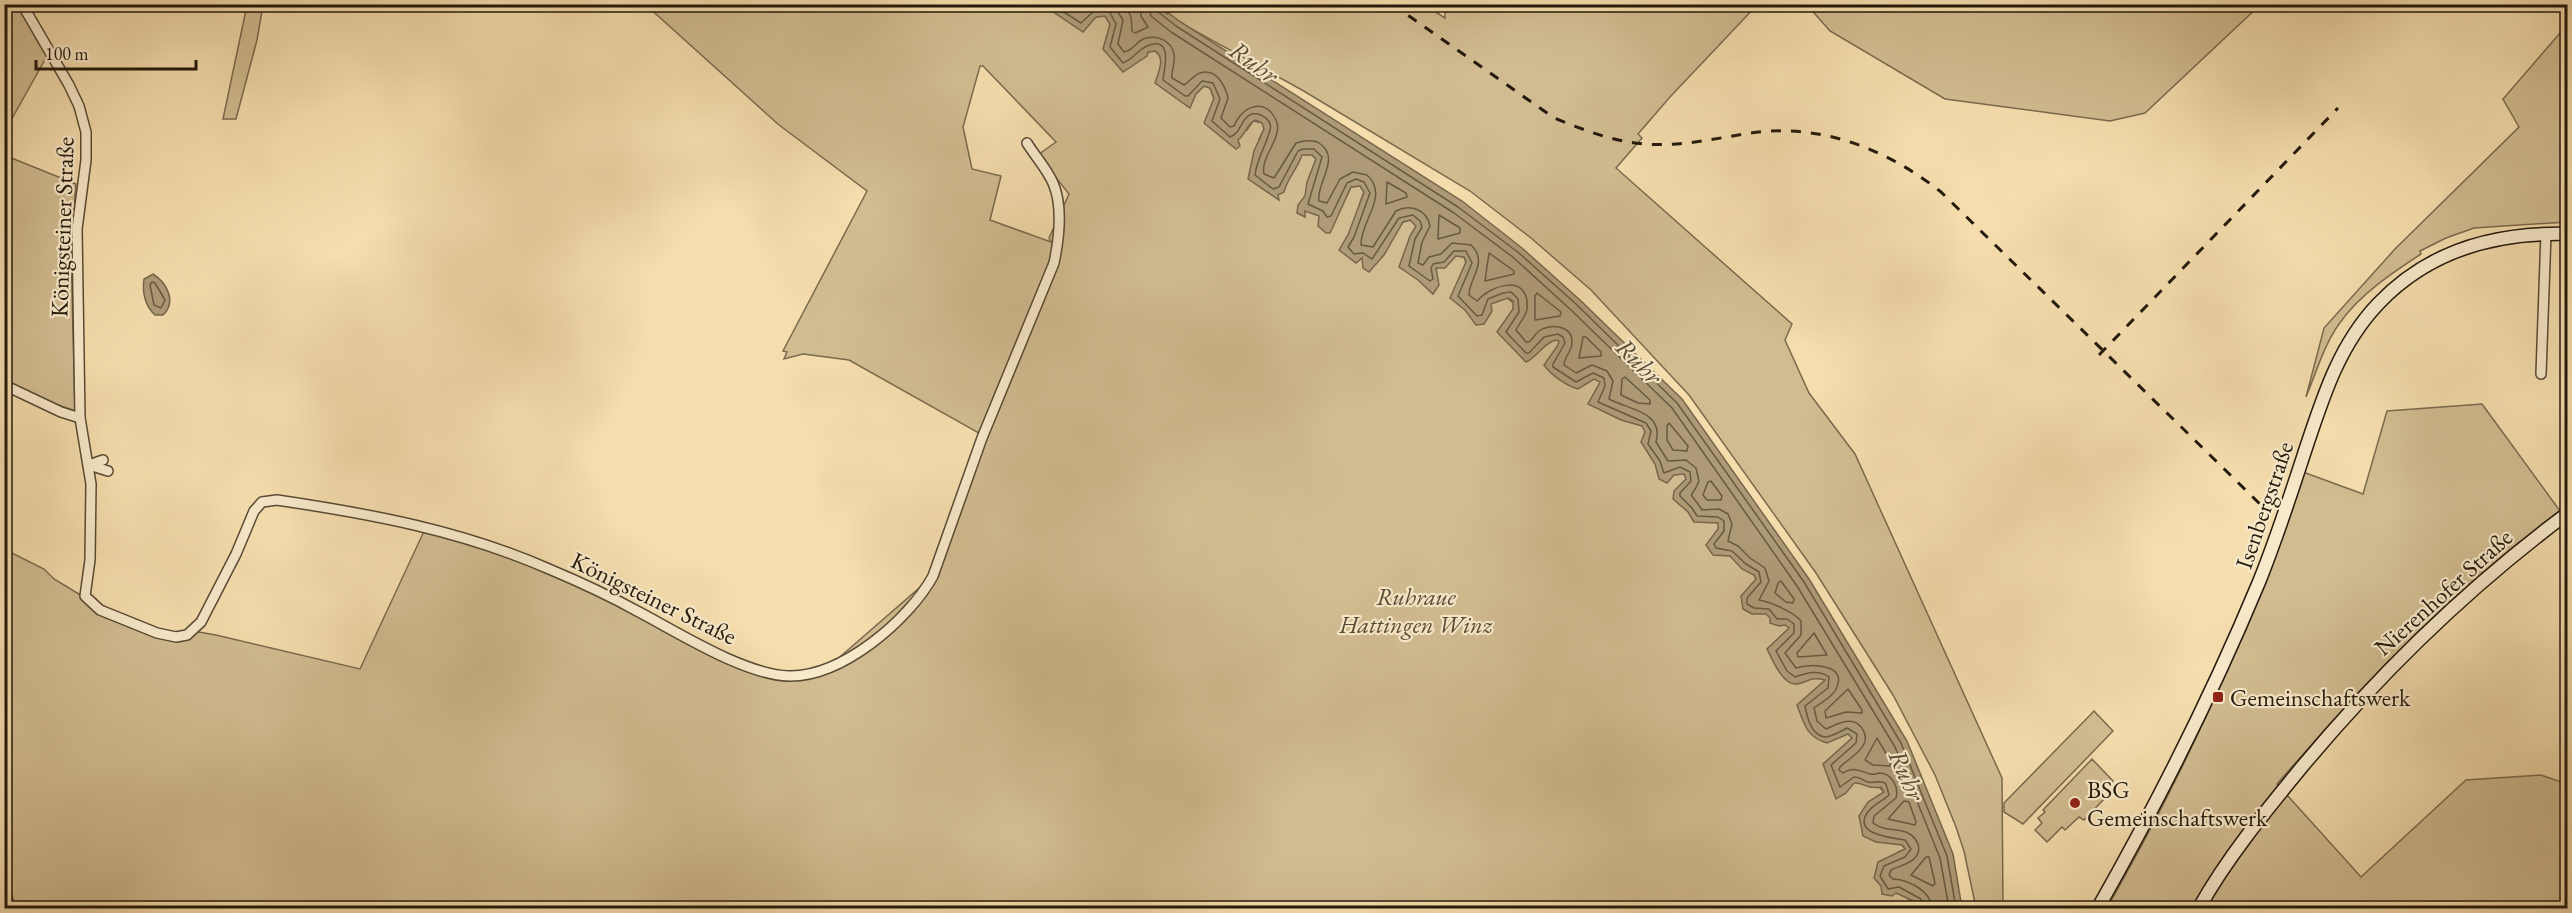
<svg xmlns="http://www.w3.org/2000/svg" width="2572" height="913" viewBox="0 0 2572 913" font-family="'EB Garamond',serif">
<rect width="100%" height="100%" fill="#f5ddad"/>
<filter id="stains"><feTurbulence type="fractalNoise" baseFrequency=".00333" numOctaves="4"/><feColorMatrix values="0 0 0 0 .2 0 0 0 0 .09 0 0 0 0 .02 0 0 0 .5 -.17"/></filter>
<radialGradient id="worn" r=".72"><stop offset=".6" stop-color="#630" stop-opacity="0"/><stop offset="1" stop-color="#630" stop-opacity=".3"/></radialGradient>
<g fill="#d1bc91" stroke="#7a6a4e" stroke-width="1.5" fill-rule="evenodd">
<polygon points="5,5 18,5 47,56 5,131"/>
<polygon points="247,5 263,5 257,40 236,119 223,119"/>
<path d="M646 5H1078L1095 17 1105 16 1110 24 1146 55 1148 52 1155 51 1159 54 1197 93 1204 86 1210 88 1214 99 1247 130 1253 121 1263 123 1264 129 1259 139 1302 154 1312 155 1316 159 1311 173 1347 196 1351 187 1360 186 1364 192 1360 203 1399 227 1403 222 1410 220 1417 226 1411 235 1456 256 1464 257 1466 263 1513 303 1551 331 1640 409 1812 634 1879 787 1884 792 1902 845 1906 849 1898 852 1908 899 1917 903 1919 908H5L4 549 44 569 54 579 82 596 164 636 193 631 216 635 360 669 425 529 454 535 547 571 725 656 780 675 826 669 926 582 979 433 849 360 803 354 784 359 787 352 783 351 867 191 779 125ZM980 66H983L1056 142 1038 155 1069 194 1049 238 1051 242 990 220 1001 176 972 169 963 127Z"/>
<polygon points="1425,5 1445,18 1445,4 1757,5 1670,97 1638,134 1642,138 1616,168 1792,324 1785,340 1809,393 1855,454 2002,778 2003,908 1976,908 1964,851 1956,827 1935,775 1893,695 1816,573 1689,395 1591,290 1531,238 1470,191 1302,90 1179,22 1159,5"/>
<polygon points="1807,5 2260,5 2145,113 2110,121 1945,99 1830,31"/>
<path d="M2567 25V222L2474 228 2446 238 2420 251 2421 254C2392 273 2360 294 2339 324 2324 345 2316 373 2306 397L2324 328 2395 249 2519 127 2503 99Z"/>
<polygon points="4,155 76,184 71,246 75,411 38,398 5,381"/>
<path d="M2482 404 2560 511C2529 535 2497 560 2468 586 2399 647 2337 715 2277 784L2361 877 2466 780 2541 775 2567 784V908H2107C2142 846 2176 783 2205 718 2241 637 2272 555 2303 472L2363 494 2387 411Z"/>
<polygon points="2094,711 2113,731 2023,824 2004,812 2004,803"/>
<polygon points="2092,759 2113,781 2102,793 2106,797 2084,820 2079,817 2065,830 2062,827 2047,842 2035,830 2042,823 2038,818 2045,812 2043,810"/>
</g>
<g fill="#ae9a76" stroke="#76664b" stroke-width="1.5">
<path d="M1052 5H1158L1179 21 1462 201 1522 248 1580 300 1682 399 1809 579 1907 741 1953 854 1962 908H1918V903L1896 893 1892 896 1882 894 1881 886 1874 878 1878 862 1905 849 1902 845 1876 842 1863 836 1859 816 1868 802 1884 792 1881 787C1866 790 1864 782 1854 783L1846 793 1836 799 1823 764 1852 738 1848 734 1827 743C1806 737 1804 723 1797 705L1825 680C1810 676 1809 682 1797 684 1783 686 1772 659 1767 649L1789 628 1785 625 1779 626 1770 623V618L1766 614H1752L1743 609 1741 596 1756 579 1754 575 1742 569 1730 556 1713 555 1706 545 1718 529V523L1694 522 1688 512 1673 499 1674 491 1686 479 1684 474 1674 475 1667 483 1659 479 1655 464 1641 442 1645 432 1642 426 1621 420 1588 404 1600 382 1594 379 1578 389C1567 386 1551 375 1544 365L1558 345 1559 341 1556 340C1543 343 1539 356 1526 362L1497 332 1513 309V301L1508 298 1491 304 1492 311 1484 324 1476 325 1465 310 1450 298 1466 262 1464 257 1456 256 1445 268H1436L1439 285 1433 294 1418 280 1399 267 1410 236 1416 226 1410 220 1403 222 1384 255 1369 272 1363 268 1362 258 1356 263 1339 250 1348 235 1364 192 1360 186 1351 187 1332 229 1330 233H1326L1318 226 1319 216 1305 211V217L1297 213 1298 205 1305 196 1307 182 1316 159 1312 155H1302C1298 168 1287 179 1284 192L1278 195 1279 200 1248 179 1254 151 1264 129 1262 123 1256 120C1247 123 1246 134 1238 140L1240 146 1236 149 1204 123 1214 98 1210 88 1204 86 1196 94 1190 108 1155 83C1158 73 1166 58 1155 51L1148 52 1147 56 1123 72 1103 49 1110 24 1105 16 1096 17 1083 32 1052 11Z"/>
<path d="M153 274C167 283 177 302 163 315H155C145 306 142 292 144 279Z"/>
<polygon points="5,886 11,891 15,908 5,908"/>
</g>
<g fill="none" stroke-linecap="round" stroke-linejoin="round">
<g stroke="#685a40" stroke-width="1.5">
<path d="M1058 4 1059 9 1081 23 1094 11H1109L1116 24 1110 47 1123 63C1133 59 1139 49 1147 46 1174 35 1164 69 1163 80L1185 96H1188L1202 81 1213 83 1220 99 1212 121 1230 137C1242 133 1240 118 1252 114 1261 112 1273 121 1270 130 1266 146 1257 158 1255 175L1273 189 1279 187 1298 151 1303 149H1314L1322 157 1308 204 1323 211 1327 217 1331 216 1347 183 1356 179 1364 182 1370 193 1354 237 1348 247 1354 254 1363 253 1372 259 1399 218 1413 215 1420 221 1422 227 1415 239 1409 266 1430 281 1433 279 1431 268 1433 264 1444 262 1454 251H1466L1472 263 1458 296 1477 316 1482 315 1488 299 1503 293 1511 292 1518 299 1519 312 1506 332 1526 353H1529L1544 337 1558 334 1563 337 1565 343 1553 364V367L1576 382 1593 373 1604 378 1605 386 1598 402 1646 423 1651 431 1648 444 1660 461 1664 473 1680 467 1690 472 1691 481 1680 493V496L1692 508 1697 516 1718 517 1724 521V531L1714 544 1716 548 1732 551 1746 564 1759 572 1761 582 1747 598V604L1754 608 1769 609 1777 619H1787L1794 624V633L1776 651 1787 671 1795 677C1806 673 1819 669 1829 677L1828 688 1805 706C1807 716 1811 736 1825 737 1832 737 1841 731 1847 728L1857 734 1856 743 1831 765 1840 787 1854 777C1861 777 1862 780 1868 782 1875 784 1880 779 1886 784L1889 795C1883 801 1872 805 1867 813 1853 835 1893 838 1905 840L1911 849 1905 857 1884 866 1880 876 1888 889 1899 887 1921 899 1924 908"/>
<path d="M1113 4 1123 20 1118 44 1124 52C1133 51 1135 43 1143 39 1156 34 1171 40 1174 54 1176 62 1171 70 1172 78L1184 85C1189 82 1194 75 1200 73 1216 68 1225 85 1228 98L1221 118 1230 127 1234 126C1241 107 1265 96 1276 120 1284 137 1260 156 1264 174L1274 178 1296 143C1302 141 1313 139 1319 143 1342 158 1316 182 1319 201L1327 203 1340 179 1353 172 1367 175C1390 196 1360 221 1361 245L1373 247 1396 211C1410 204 1427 209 1430 226L1422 242 1418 263 1423 265 1429 257 1441 254 1452 243 1471 245C1489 262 1469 278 1469 295L1477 301C1492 284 1530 273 1527 309 1526 317 1519 323 1516 330L1526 342H1529C1533 339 1535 334 1539 331 1550 323 1573 325 1572 343 1572 351 1564 357 1564 365L1576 373 1592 365 1607 371 1613 381 1609 399C1630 410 1664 412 1656 442L1668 461 1686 460 1696 468 1699 481C1690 503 1687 487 1702 510L1719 509 1728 514 1732 524 1728 541 1738 546 1750 558 1765 568 1769 581 1759 600C1770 602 1794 612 1801 621V635L1785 653 1796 668C1810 663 1849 664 1836 689 1832 698 1821 702 1814 708L1817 721 1826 729C1838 724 1854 714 1863 730 1866 735 1866 740 1864 744 1860 753 1847 760 1840 767L1839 770 1843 773C1854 767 1859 770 1870 774 1874 775 1875 774 1879 773 1892 773 1899 787 1896 798L1874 816 1873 823C1887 833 1897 827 1908 833 1912 835 1916 839 1918 844 1923 861 1902 865 1891 870L1889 875 1893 879C1909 880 1931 891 1932 908"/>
<polyline points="1125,4 1131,17 1132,31 1135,33 1148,27 1141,16 1139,4"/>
<polyline points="1148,4 1151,16 1171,32 1454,213 1514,258 1571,310 1672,408 1797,586 1895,747 1940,858 1949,908"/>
<polyline points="1155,4 1157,11 1176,26 1458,207 1519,253 1576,304 1677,403 1804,582 1901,743 1947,856 1956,908"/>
<polygon points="1387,182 1406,193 1407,197 1386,204"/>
<polygon points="1439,215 1460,228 1460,233 1438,239"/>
<polygon points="1489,253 1514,271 1514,274 1485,281"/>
<polygon points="152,282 155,283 165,300 161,308 154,305 150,285"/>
<polygon points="1537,293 1561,312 1560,316 1535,320 1535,296"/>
<polygon points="1583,337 1586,337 1601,352 1601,356 1579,358"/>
<polygon points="1625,377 1650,400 1650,404 1638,403 1621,395 1622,379"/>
<polygon points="1669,423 1688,446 1687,451 1673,450 1667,440 1667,426"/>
<polygon points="1711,481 1722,496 1721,500 1707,500 1703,495 1708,482"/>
<polygon points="1781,581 1794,599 1793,603 1786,602 1775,593 1778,583"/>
<polygon points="1814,633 1827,655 1798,657 1797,653"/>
<polygon points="1848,689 1862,710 1862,713 1846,712 1826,718 1825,711"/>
<polygon points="1877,738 1891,762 1890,766 1873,765 1865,760"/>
<polygon points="1904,801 1909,802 1916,822 1915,825 1888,819"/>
<polygon points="1926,857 1929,857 1935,883 1933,886 1911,875"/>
</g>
<polyline stroke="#76664b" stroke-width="3" points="1167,13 1172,4"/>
<defs>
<g id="street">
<path d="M22 4 69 85 79 106 86 132V160L77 229 80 418 91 484 90 560 85 596 100 610 157 633 176 637 187 635 201 622 236 554 254 511 262 502 277 500C371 514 460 530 549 569 580 582 610 596 639 612 679 633 745 675 789 676 842 677 909 620 933 576L982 438 1054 263C1059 239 1063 206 1053 183 1047 169 1035 156 1027 143"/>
<polyline points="2541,374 2546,233"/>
<polyline points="4,385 61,412 80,418"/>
<polyline points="103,460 89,465 108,471"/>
</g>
<g id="secondary">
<path d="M2098 908C2158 802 2212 695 2259 582 2276 540 2290 497 2304 454 2322 400 2338 346 2378 304 2428 251 2496 232 2568 234"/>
<path d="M2199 908C2227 858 2264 813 2301 768 2381 672 2467 588 2568 513"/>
</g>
</defs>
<use href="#street" stroke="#584a33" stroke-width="12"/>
<use href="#secondary" stroke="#23190a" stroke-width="15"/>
<use href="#street" stroke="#f8e9ca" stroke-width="9"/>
<use href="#secondary" stroke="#f8e9ca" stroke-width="12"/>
<g stroke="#23190a" stroke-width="3" stroke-dasharray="10 10" stroke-linecap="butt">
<path d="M1392 4 1554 118C1584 130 1614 142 1646 144 1682 147 1716 138 1751 133 1821 123 1887 149 1941 192L2261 505"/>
<polyline points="2099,355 2338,108"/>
</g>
</g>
<g fill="#8f2418" stroke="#f8e9ca" stroke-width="2">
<rect x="2212" y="691" width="12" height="12" rx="3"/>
<circle cx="2075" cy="803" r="6"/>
</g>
<g text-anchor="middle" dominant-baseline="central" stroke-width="4.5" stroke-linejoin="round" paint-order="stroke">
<g font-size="24" fill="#23190a" stroke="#f8e9ca">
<text transform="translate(62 227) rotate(-88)">Königsteiner Straße</text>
<text transform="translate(2264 505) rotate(-71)">Isenbergstraße</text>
<text transform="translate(2443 592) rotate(-42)">Nierenhofer Straße</text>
<text transform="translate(654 598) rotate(26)">Königsteiner Straße</text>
</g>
<g font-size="24" font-style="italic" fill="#574a32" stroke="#f8e9ca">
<text x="1416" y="596">Ruhraue<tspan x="1416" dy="28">Hattingen Winz</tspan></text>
</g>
<g font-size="24" fill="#23190a" stroke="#f8e9ca" text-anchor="start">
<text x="2230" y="697">Gemeinschaftswerk</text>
<text x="2087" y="789">BSG<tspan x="2087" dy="28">Gemeinschaftswerk</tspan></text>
</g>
<g font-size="26" font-style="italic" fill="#5b4d35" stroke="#f8e9ca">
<text transform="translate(1254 62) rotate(36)">Ruhr</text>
<text transform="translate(1639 361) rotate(45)">Ruhr</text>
<text transform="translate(1907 775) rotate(66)">Ruhr</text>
</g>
</g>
<rect width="2572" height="913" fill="none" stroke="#f5ddad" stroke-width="24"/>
<rect x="6" y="6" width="2560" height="901" fill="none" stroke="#23190a" stroke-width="3"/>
<rect x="12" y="12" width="2548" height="889" fill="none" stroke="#23190a" stroke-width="1.5"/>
<path d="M36 60v9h160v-9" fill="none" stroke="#23190a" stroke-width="3"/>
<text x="45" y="60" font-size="18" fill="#23190a" stroke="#f8e9ca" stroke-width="4.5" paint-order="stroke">100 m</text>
<rect width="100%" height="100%" filter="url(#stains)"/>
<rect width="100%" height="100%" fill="url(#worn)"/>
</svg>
